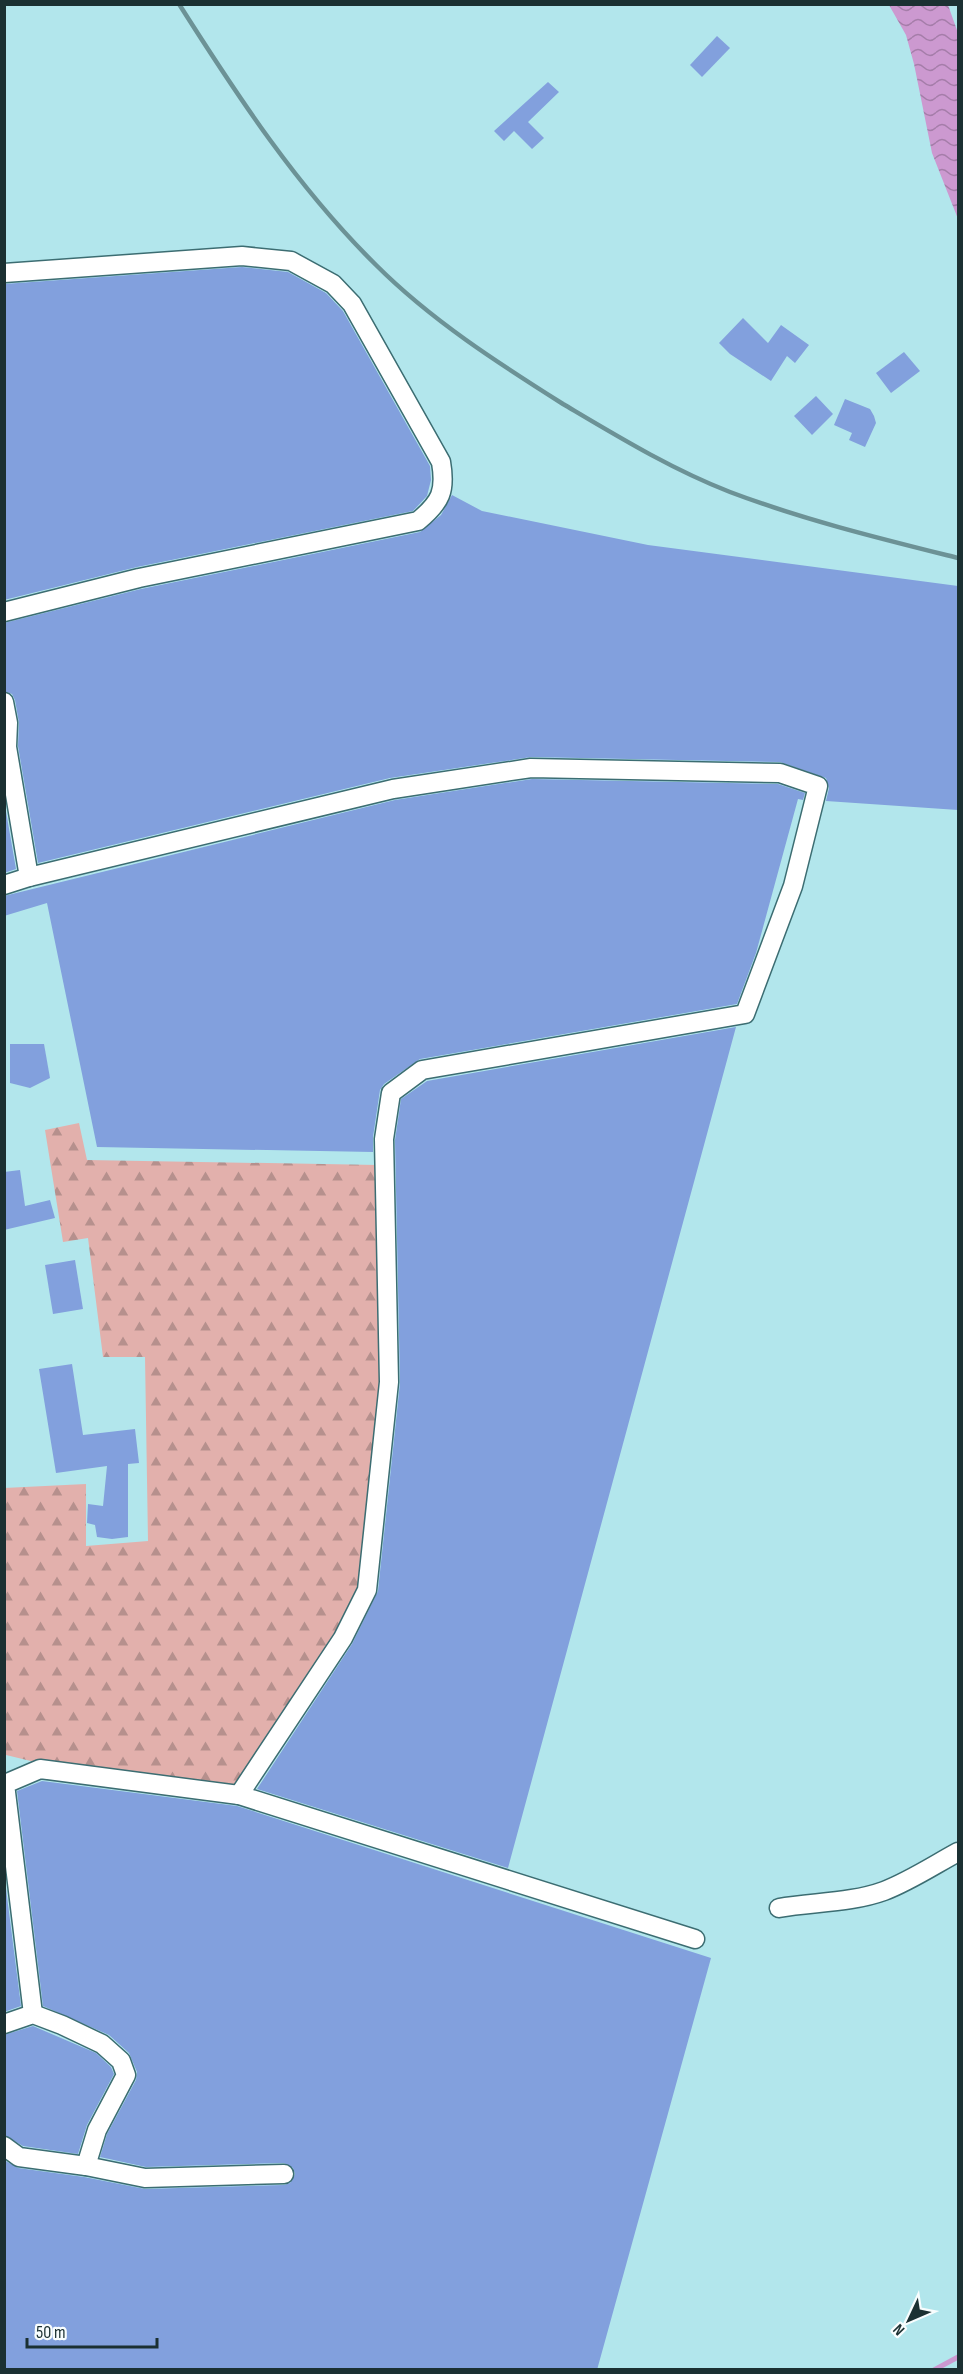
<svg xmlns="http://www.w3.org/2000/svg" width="963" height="2374" viewBox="0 0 963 2374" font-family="'Sofia Sans Condensed',sans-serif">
<defs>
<pattern id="forest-firs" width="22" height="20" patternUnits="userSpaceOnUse" patternTransform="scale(1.5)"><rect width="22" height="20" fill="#e2b0ac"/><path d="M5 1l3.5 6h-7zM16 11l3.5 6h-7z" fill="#b6908d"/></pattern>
<pattern id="water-waves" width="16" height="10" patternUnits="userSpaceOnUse" patternTransform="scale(1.5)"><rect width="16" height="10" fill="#cc99d0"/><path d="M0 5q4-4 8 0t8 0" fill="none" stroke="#a57da9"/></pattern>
</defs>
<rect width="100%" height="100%" fill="#b2e6ec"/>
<polygon fill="url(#forest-firs)" points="79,1123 87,1160 378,1165 383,1381 360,1589 337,1635 232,1788 39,1763 6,1755 4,1488 86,1484 86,1546 148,1541 145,1357 103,1357 88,1238 63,1242 45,1130"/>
<polygon fill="url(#water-waves)" points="889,5 948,5 958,33 958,219 932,153 914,64 906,35"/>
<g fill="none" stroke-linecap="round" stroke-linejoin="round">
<polyline stroke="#cc99d0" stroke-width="5" points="934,2370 958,2357"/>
</g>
<g fill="#82a0dd">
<polygon points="717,36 730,48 702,77 690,65"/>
<polygon points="548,82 559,92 528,122 544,138 532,149 514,131 504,141 494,131"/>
<polygon points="242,267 288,272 326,293 343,311 430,466 431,480 427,496 413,511 137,567 4,600 4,284"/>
<polygon points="743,318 768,343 781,325 809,345 795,363 787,356 771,381 730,354 719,343"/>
<polygon points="904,352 920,371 891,393 876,373"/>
<polygon points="816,396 833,414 812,435 794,416"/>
<polygon points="845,399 870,409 874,416 876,423 865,447 849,440 852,433 834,425"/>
<polygon points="452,495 482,511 648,545 958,586 958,810 826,801 829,788 826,778 780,762 531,757 390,778 38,863 18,746 19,723 15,700 12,694 4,691 4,623 141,589 420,532 441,515"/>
<polygon points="532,779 778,784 805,793 803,800 798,799 756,953 737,1004 420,1059 384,1084 380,1090 373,1137 373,1152 97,1147 47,903 4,916 4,896 395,800"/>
<polygon points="4,800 16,869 4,873"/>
<polygon points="736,1027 508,1868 257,1789 352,1644 378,1591 400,1383 395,1140 401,1099 427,1081"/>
<polygon points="10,1044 44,1044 50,1078 30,1088 10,1083"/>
<polygon points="20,1170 25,1206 50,1200 55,1218 4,1230 4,1172"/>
<polygon points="75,1260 83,1309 53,1314 45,1265"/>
<polygon points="72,1364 83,1435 135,1429 139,1463 128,1464 128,1537 112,1539 97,1537 95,1525 87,1523 88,1504 103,1506 107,1466 56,1473 39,1369"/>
<polygon points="42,1781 237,1806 711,1958 597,2370 4,2370 4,2160 18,2168 84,2177 145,2189 284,2185 290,2183 295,2174 293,2168 284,2163 146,2167 100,2157 107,2134 136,2080 137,2072 129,2053 109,2035 43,2006 17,1791"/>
<polygon points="4,1873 21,2006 4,2012"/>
<polygon points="33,2026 96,2053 111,2067 114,2074 87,2125 78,2154 23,2146 4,2135 4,2035"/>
</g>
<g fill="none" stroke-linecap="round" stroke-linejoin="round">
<defs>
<g id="minor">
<path d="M4 273 242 256 291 261 333 284 352 304 441 462C446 491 441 502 418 521L139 578 4 612"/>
<polyline points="4,702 8,723 7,747 29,877"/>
<polyline points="4,885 29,877 393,789 531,768 780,773 818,786 793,886 745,1014 422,1070 391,1093 384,1139 389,1382 367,1590 343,1638 239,1795"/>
<path d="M779 1908C813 1902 851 1903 884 1891 910 1881 934 1865 958 1852"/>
<polyline points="33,2014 5,1784 40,1769 239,1795 695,1939"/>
<polyline points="4,2024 33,2014 62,2025 102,2044 121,2061 126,2075 97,2130 86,2166"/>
<polyline points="4,2146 19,2157 86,2166 145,2178 284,2174"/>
</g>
</defs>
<use href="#minor" stroke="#3c6d72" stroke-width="21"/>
<use href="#minor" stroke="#fff" stroke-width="18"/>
<path stroke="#6c9296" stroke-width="4.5" d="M179 4C238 97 298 188 376 265 431 320 498 363 563 404 617 436 671 469 730 492 804 520 882 539 958 558"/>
</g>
<rect width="963" height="2374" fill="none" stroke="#1b3032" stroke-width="12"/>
<g transform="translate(909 2320) rotate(226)" stroke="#f8fdfe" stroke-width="4.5" paint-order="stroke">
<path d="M0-4.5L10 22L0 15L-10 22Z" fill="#1b3032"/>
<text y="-9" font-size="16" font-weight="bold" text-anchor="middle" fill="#1b3032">N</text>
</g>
<path d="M27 2338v9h130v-9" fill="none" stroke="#1b3032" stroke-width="3"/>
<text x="36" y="2338" font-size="18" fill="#1b3032" stroke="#f8fdfe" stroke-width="4.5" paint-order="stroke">50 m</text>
</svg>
